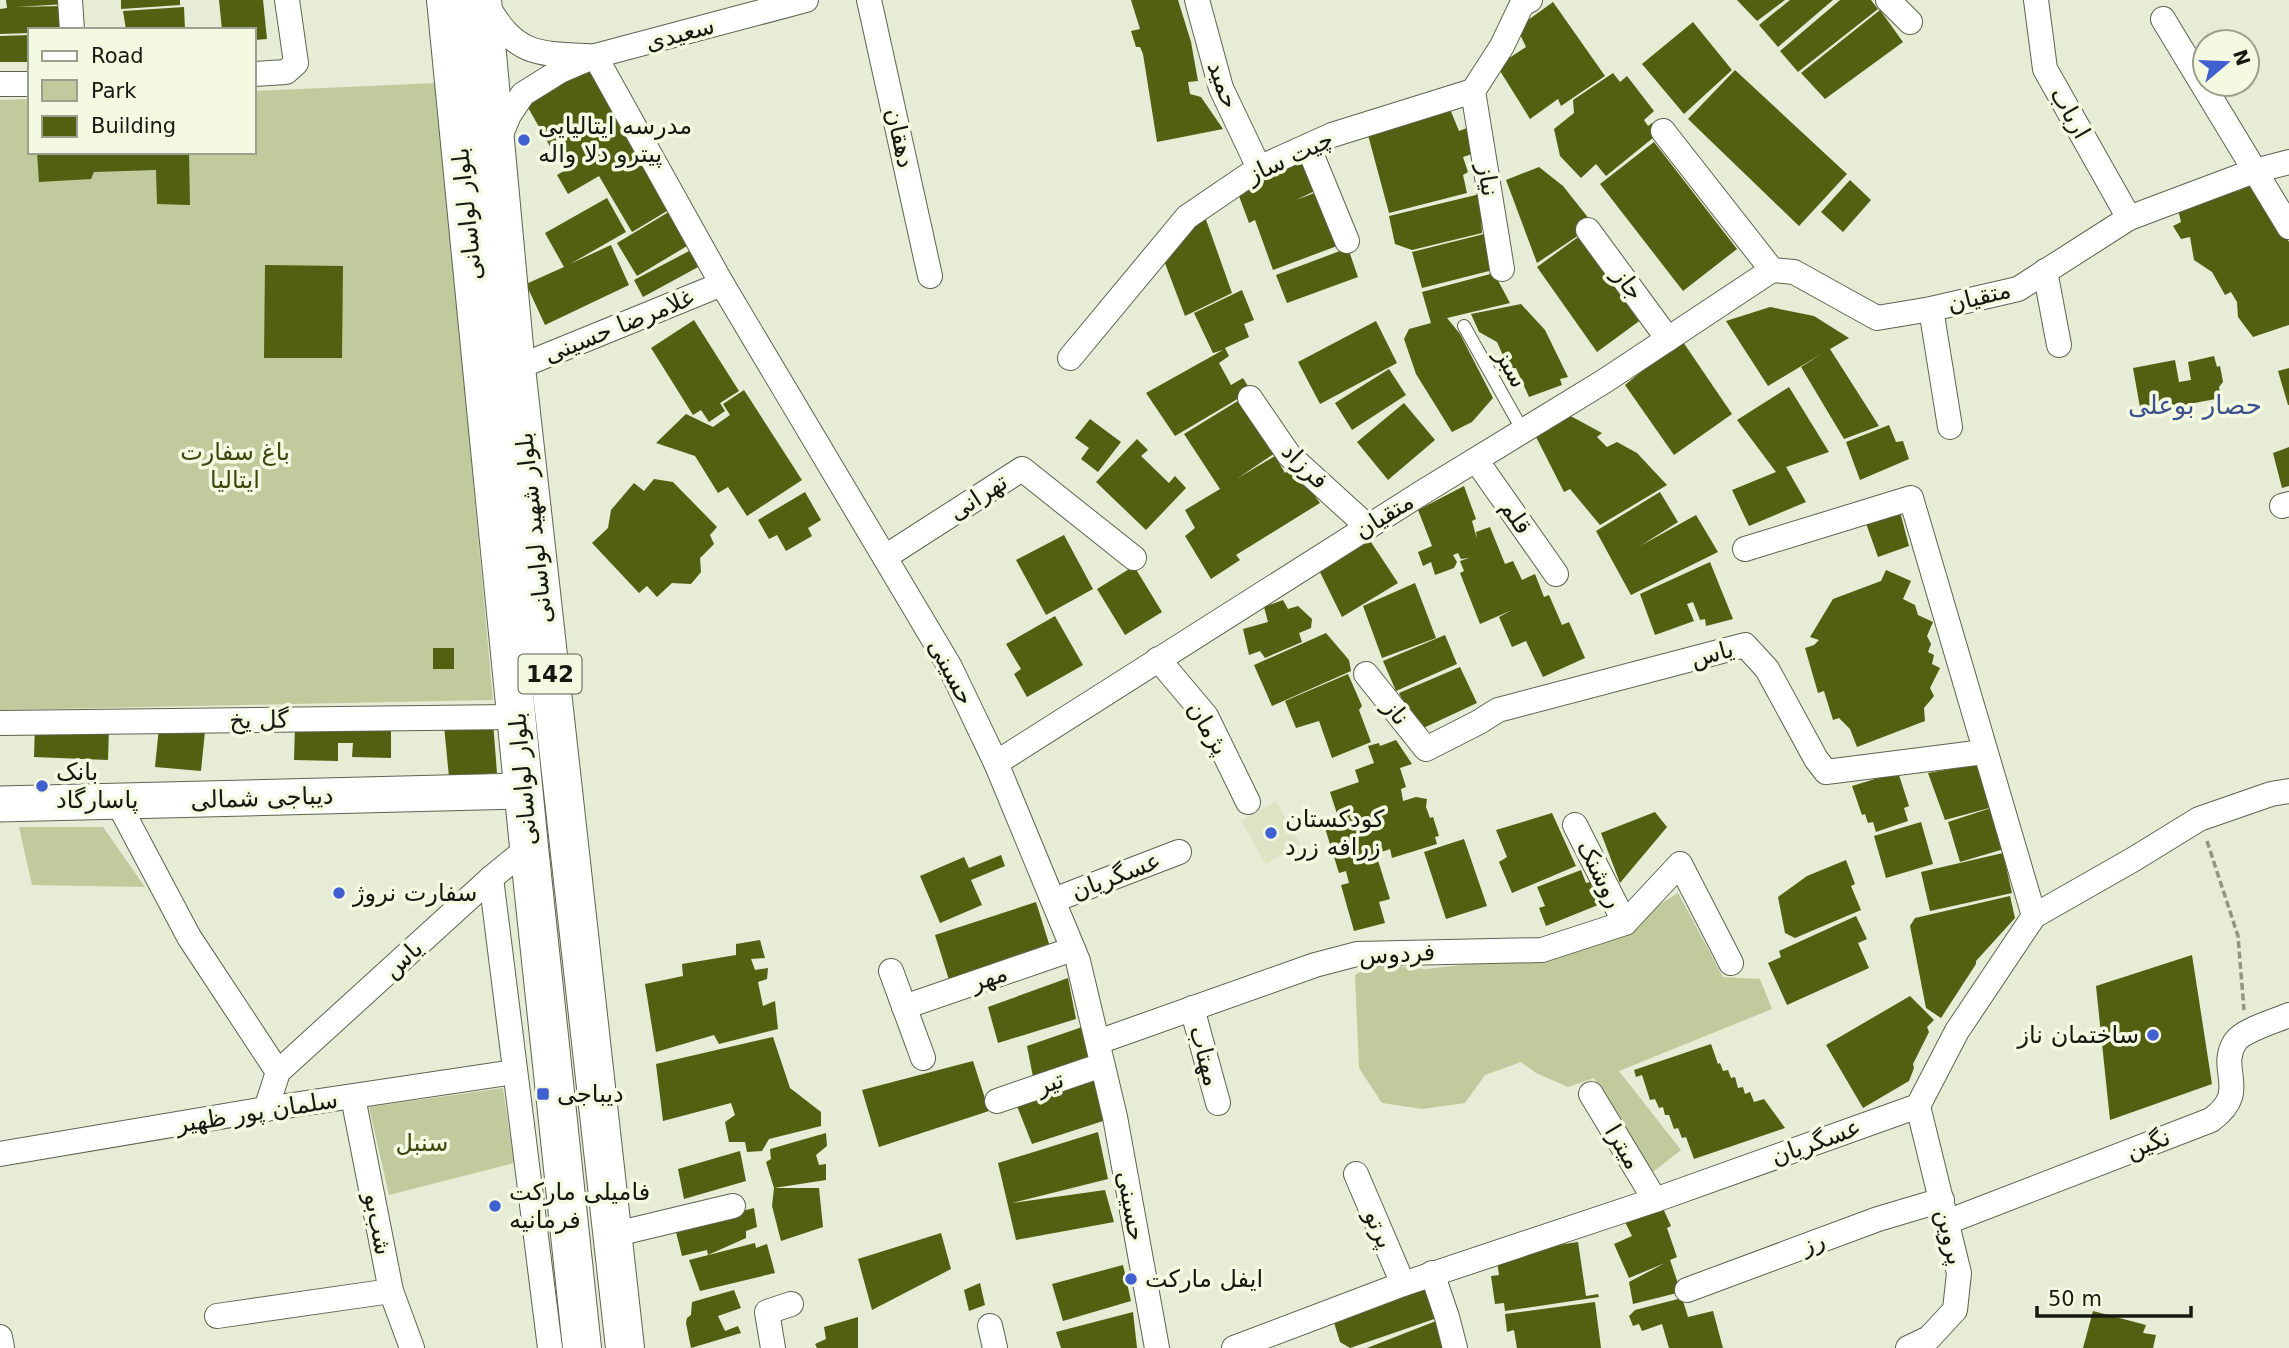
<svg xmlns="http://www.w3.org/2000/svg" width="2289" height="1348" viewBox="0 0 2289 1348" font-family="'DejaVu Sans','Noto Naskh Arabic',sans-serif">
<rect width="100%" height="100%" fill="#e6ecd5"/>
<polygon fill="#dce4c5" points="1276,801 1300,844 1266,864 1241,821"/>
<g fill="#c0ca9d">
<polygon points="437,83 493,700 0,710 0,100 30,99 30,152 254,152 254,91"/>
<polygon points="19,827 103,827 145,887 32,885"/>
<polygon points="1678,893 1723,977 1760,979 1772,1009 1619,1071 1681,1150 1649,1175 1594,1078 1568,1087 1536,1073 1521,1062 1485,1075 1465,1103 1422,1109 1382,1103 1359,1068 1355,975 1373,964 1426,969 1506,960 1542,962 1616,938 1643,915"/>
<polygon points="503,1088 514,1163 389,1195 369,1107"/>
</g>
<g fill="#535f11">
<polygon points="6,0 67,0 67,4 15,7 63,6 64,30 30,30 30,33 0,34 0,9 7,8"/>
<polygon points="121,0 180,0 180,5 121,9"/>
<polygon points="219,0 263,0 267,39 254,40 254,30 222,30"/>
<polygon points="1131,0 1178,0 1191,42 1198,81 1188,82 1190,94 1201,97 1223,129 1157,142 1143,54 1140,47 1136,47 1131,31 1140,29"/>
<polygon points="1737,0 1785,0 1757,21"/>
<polygon points="1790,0 1833,0 1778,47 1759,25"/>
<polygon points="1840,0 1871,0 1878,9 1798,72 1780,51"/>
<polygon points="1553,2 1605,76 1561,106 1558,99 1530,119 1497,66 1526,47 1517,28"/>
<polygon points="184,7 185,30 126,30 123,11"/>
<polygon points="1880,10 1903,42 1825,99 1801,73"/>
<polygon points="1693,22 1732,70 1684,114 1642,64"/>
<polygon points="30,35 30,62 0,62 0,36"/>
<polygon points="590,67 672,208 632,232 599,176 568,194 557,175 564,171 526,104"/>
<polygon points="1735,70 1847,174 1799,226 1688,119"/>
<polygon points="1613,73 1620,82 1627,76 1654,111 1644,120 1648,126 1652,123 1659,133 1606,176 1596,164 1581,178 1560,156 1554,129 1574,113 1573,100"/>
<polygon points="1450,109 1459,131 1467,128 1472,154 1463,157 1468,172 1463,175 1467,193 1389,213 1368,135"/>
<polygon points="1654,142 1737,249 1683,291 1600,184"/>
<polygon points="37,152 189,152 190,205 157,204 156,170 94,172 91,179 39,182"/>
<polygon points="1303,153 1319,189 1296,200 1317,192 1337,246 1273,270 1255,220 1249,223 1236,188"/>
<polygon points="1539,167 1563,186 1594,225 1537,263 1506,180"/>
<polygon points="2250,176 2289,242 2289,325 2253,337 2238,317 2237,302 2231,292 2225,295 2212,272 2194,260 2190,237 2181,239 2173,226 2181,222 2177,205 2241,190 2237,184"/>
<polygon points="1850,180 1871,200 1843,232 1821,212"/>
<polygon points="1480,194 1482,233 1412,250 1395,244 1389,216"/>
<polygon points="607,198 626,232 570,264 611,245 629,285 545,325 526,284 564,267 545,233"/>
<polygon points="672,210 692,243 637,276 617,243"/>
<polygon points="1204,214 1232,293 1185,316 1163,258"/>
<polygon points="1484,234 1493,270 1422,288 1412,252"/>
<polygon points="1581,235 1642,319 1597,352 1537,267"/>
<polygon points="1348,248 1358,277 1287,303 1276,275"/>
<polygon points="691,250 700,266 643,297 634,280"/>
<polygon points="265,265 343,266 342,358 264,358"/>
<polygon points="1494,273 1510,303 1447,318 1460,334 1493,398 1472,422 1452,432 1416,374 1404,339 1409,329 1431,323 1422,292"/>
<polygon points="1242,290 1254,320 1244,324 1249,337 1225,348 1229,356 1219,363 1231,385 1243,378 1251,391 1175,436 1146,393 1223,350 1213,353 1194,313"/>
<polygon points="1521,304 1545,330 1568,377 1560,379 1562,385 1529,397 1516,368 1509,369 1497,342 1479,332 1471,314"/>
<polygon points="1770,307 1814,316 1849,338 1830,349 1879,426 1844,439 1801,367 1823,353 1768,386 1726,321"/>
<polygon points="694,320 739,391 720,403 725,411 709,422 701,410 693,415 651,348"/>
<polygon points="1376,321 1397,363 1320,404 1298,362"/>
<polygon points="1681,339 1732,414 1674,455 1625,385"/>
<polygon points="2214,356 2217,367 2220,366 2223,382 2219,387 2221,398 2141,413 2133,368 2175,360 2179,382 2191,380 2188,362"/>
<polygon points="2289,368 2289,405 2288,405 2278,371"/>
<polygon points="1389,369 1406,395 1352,430 1335,403"/>
<polygon points="1789,387 1829,452 1786,467 1806,502 1749,526 1732,490 1776,472 1737,420"/>
<polygon points="744,390 802,480 747,516 728,487 718,493 695,456 656,443 686,414 713,427 730,415 723,404"/>
<polygon points="1241,399 1275,453 1238,478 1275,456 1285,473 1289,470 1307,485 1320,503 1236,555 1240,560 1211,579 1185,536 1195,528 1185,510 1220,489 1184,434"/>
<polygon points="1404,403 1435,440 1388,480 1357,442"/>
<polygon points="1565,413 1602,433 1597,437 1607,447 1617,442 1637,453 1667,485 1600,525 1570,489 1564,492 1533,431"/>
<polygon points="1090,419 1121,442 1098,472 1081,459 1089,448 1075,438"/>
<polygon points="1889,425 1896,442 1903,441 1909,459 1860,480 1846,442"/>
<polygon points="1137,439 1148,450 1141,456 1169,483 1175,476 1186,488 1146,530 1096,482"/>
<polygon points="2289,447 2289,486 2282,488 2273,453"/>
<polygon points="654,479 673,482 717,527 710,535 714,544 700,558 701,572 691,584 672,583 657,597 647,586 639,593 592,543 608,528 611,510 634,483 644,491"/>
<polygon points="1464,486 1476,519 1472,521 1477,539 1476,532 1490,527 1505,564 1513,561 1522,580 1535,574 1544,597 1549,595 1562,625 1569,622 1585,658 1543,677 1526,641 1512,647 1499,617 1512,610 1480,624 1460,573 1464,571 1460,561 1469,558 1461,559 1458,553 1453,555 1457,562 1454,568 1435,575 1431,562 1423,566 1418,552 1432,546 1418,510"/>
<polygon points="805,492 821,520 808,528 812,536 786,551 777,535 769,539 758,520"/>
<polygon points="1660,492 1678,522 1640,546 1696,515 1718,552 1631,595 1596,531"/>
<polygon points="1899,508 1909,546 1878,557 1863,515"/>
<polygon points="1064,535 1093,589 1046,615 1016,560"/>
<polygon points="1367,536 1398,583 1342,617 1317,566"/>
<polygon points="1710,562 1733,619 1706,626 1705,619 1700,620 1693,602 1687,604 1694,621 1655,635 1640,594"/>
<polygon points="1134,566 1162,612 1125,635 1097,589"/>
<polygon points="1886,570 1911,581 1903,599 1915,605 1918,615 1933,622 1927,636 1931,644 1928,652 1934,655 1932,664 1940,668 1930,688 1934,696 1924,708 1925,721 1857,747 1850,729 1839,718 1833,720 1824,691 1818,693 1805,648 1814,645 1819,640 1810,637 1833,599 1881,581"/>
<polygon points="1415,583 1436,638 1382,658 1363,606"/>
<polygon points="1283,600 1288,609 1298,606 1312,619 1311,628 1299,633 1302,642 1265,658 1260,651 1249,655 1243,629 1268,622 1264,607"/>
<polygon points="1055,616 1083,665 1027,697 1014,674 1021,669 1006,644"/>
<polygon points="1326,633 1349,660 1351,671 1272,706 1254,665"/>
<polygon points="1445,635 1457,664 1396,691 1383,661"/>
<rect x="433" y="648" width="21" height="21"/>
<polygon points="1460,667 1477,703 1417,731 1399,693"/>
<polygon points="1348,674 1362,706 1359,710 1371,742 1332,758 1319,721 1296,728 1285,701"/>
<polygon points="493,722 497,773 449,777 444,726"/>
<polygon points="35,724 109,727 108,760 34,757"/>
<polygon points="295,726 391,727 391,758 352,757 353,743 338,743 338,761 294,760"/>
<polygon points="159,727 205,731 201,771 155,767"/>
<polygon points="1396,740 1412,764 1400,768 1406,787 1401,789 1403,801 1416,797 1427,799 1426,807 1430,818 1433,817 1439,836 1435,837 1437,844 1392,858 1390,849 1376,854 1390,899 1379,902 1385,923 1354,931 1341,885 1349,883 1346,871 1339,873 1324,825 1339,820 1330,792 1359,782 1355,770 1374,763 1368,746 1379,743 1380,746"/>
<polygon points="1979,764 1993,807 1945,820 1928,773"/>
<polygon points="1898,772 1909,806 1904,808 1908,821 1876,832 1873,822 1868,823 1865,814 1862,815 1852,786"/>
<polygon points="1991,808 2004,849 1960,862 1948,822"/>
<polygon points="1655,812 1667,827 1620,883 1601,833"/>
<polygon points="1552,813 1576,866 1512,893 1499,862 1507,857 1496,830"/>
<polygon points="1921,822 1933,864 1886,878 1874,836"/>
<polygon points="1464,839 1487,906 1446,919 1424,852"/>
<polygon points="2003,853 2012,893 1930,911 1921,872"/>
<polygon points="1001,855 1005,866 971,880 982,905 940,923 920,876 964,857 969,868"/>
<polygon points="1846,860 1855,884 1851,886 1861,910 1795,938 1785,933 1778,897 1807,876"/>
<polygon points="1581,870 1586,883 1590,882 1598,905 1546,926 1539,908 1545,906 1537,887"/>
<polygon points="2010,896 2015,918 1976,961 1976,964 1941,1018 1926,1008 1910,926 1915,918"/>
<polygon points="1036,902 1051,950 950,983 935,935"/>
<polygon points="1856,916 1867,939 1858,943 1869,968 1787,1005 1768,963 1781,957 1779,951"/>
<polygon points="760,940 765,958 751,959 755,970 768,968 767,979 758,982 763,1006 775,1001 778,1029 719,1044 714,1035 656,1052 645,984 683,976 682,964 736,955 736,944"/>
<polygon points="2192,955 2212,1084 2110,1120 2096,986"/>
<polygon points="1068,978 1076,1019 998,1043 988,1007"/>
<polygon points="1910,996 1934,1020 1927,1027 1929,1032 1913,1064 1914,1068 1909,1081 1863,1108 1826,1045"/>
<polygon points="1085,1026 1090,1059 1033,1077 1027,1046"/>
<polygon points="773,1037 790,1088 821,1112 821,1126 769,1139 762,1151 747,1152 745,1142 729,1142 725,1122 735,1115 731,1103 663,1121 656,1064"/>
<polygon points="1711,1044 1718,1064 1720,1063 1723,1071 1728,1070 1731,1078 1735,1077 1738,1088 1743,1087 1745,1094 1750,1092 1754,1102 1764,1099 1785,1128 1694,1159 1686,1137 1682,1138 1678,1128 1674,1129 1669,1115 1665,1115 1663,1107 1659,1108 1655,1099 1650,1100 1642,1075 1636,1077 1634,1070"/>
<polygon points="973,1061 989,1111 879,1147 862,1090"/>
<polygon points="1095,1079 1103,1121 1032,1144 1015,1101"/>
<polygon points="1098,1132 1108,1179 1012,1203 1105,1190 1114,1222 1016,1240 998,1163"/>
<polygon points="826,1133 827,1146 816,1155 819,1165 826,1164 826,1180 774,1188 819,1188 823,1227 781,1241 772,1206 774,1188 766,1162 771,1159 770,1149"/>
<polygon points="740,1151 746,1181 684,1199 678,1169"/>
<polygon points="1662,1206 1671,1226 1667,1228 1677,1257 1670,1260 1681,1292 1633,1304 1629,1282 1665,1263 1629,1278 1614,1244 1632,1236 1625,1222"/>
<polygon points="754,1208 757,1227 746,1231 746,1238 708,1255 707,1250 682,1256 675,1228"/>
<polygon points="941,1233 951,1269 872,1310 858,1259"/>
<polygon points="1578,1242 1586,1296 1598,1294 1599,1297 1505,1311 1504,1303 1495,1304 1491,1276 1499,1275 1496,1254"/>
<polygon points="755,1243 756,1248 767,1244 775,1273 700,1291 689,1260"/>
<polygon points="1123,1265 1131,1301 1063,1321 1052,1284"/>
<polygon points="980,1283 985,1305 969,1311 964,1290"/>
<polygon points="1431,1283 1440,1317 1350,1348 1340,1342 1331,1313"/>
<polygon points="734,1290 741,1308 718,1316 725,1331 738,1326 741,1333 691,1348 686,1323 687,1318 691,1315 692,1302"/>
<polygon points="1682,1298 1688,1317 1713,1311 1723,1348 1669,1348 1662,1324 1642,1331 1639,1324 1633,1326 1629,1316 1635,1310"/>
<polygon points="1595,1302 1601,1348 1517,1348 1514,1330 1507,1332 1505,1314"/>
<polygon points="2093,1311 2146,1325 2143,1333 2156,1335 2153,1348 2083,1348"/>
<polygon points="1133,1312 1137,1348 1061,1348 1056,1332"/>
<polygon points="858,1317 858,1348 817,1348 815,1344 826,1339 824,1327"/>
<polygon points="1436,1321 1445,1348 1367,1348"/>
</g>
<g fill="none" stroke-linecap="round" stroke-linejoin="round">
<defs>
<polyline id="service" points="1464,326 1523,431"/>
<g id="minor">
<polyline points="70,0 72,30"/>
<polyline points="869,0 930,276"/>
<polyline points="1197,0 1221,88 1259,168"/>
<polyline points="1888,0 1910,22"/>
<polyline points="2036,0 2045,69 2129,218"/>
<path d="M487 5C515 54 535 54 587 56"/>
<polyline points="2163,19 2289,227"/>
<polyline points="595,56 722,284 950,667 996,763 1078,961 1115,1117 1157,1348"/>
<polyline points="254,74 286,72 296,63 287,0"/>
<polyline points="0,84 30,84"/>
<polyline points="1473,91 1502,269"/>
<polyline points="1663,131 1772,270"/>
<polyline points="498,141 509,115 523,94 560,71 595,56 806,0"/>
<polyline points="1308,146 1347,241"/>
<polyline points="1588,230 1668,339"/>
<polyline points="2045,271 2059,345"/>
<polyline points="1931,309 1950,427"/>
<polyline points="1070,358 1187,217 1259,168 1332,135 1473,91 1502,46 1522,4 1530,0"/>
<polyline points="516,368 722,284"/>
<polyline points="1250,398 1289,455 1368,527"/>
<polyline points="1476,460 1556,574"/>
<polyline points="2282,506 2289,504"/>
<polyline points="1745,549 1911,498 2034,916"/>
<polyline points="885,557 1022,469 1134,558"/>
<polyline points="1158,659 1206,716 1248,802"/>
<polyline points="1366,674 1426,749 1479,722 1498,710 1745,645 1767,669 1816,759 1826,772 1984,752"/>
<polyline points="0,723 518,717"/>
<polyline points="996,763 1423,492 1603,382 1772,270 1794,272 1877,318 1931,309 2018,289 2129,218 2254,171 2289,162"/>
<polyline points="118,803 189,937 278,1072"/>
<polyline points="1575,825 1625,923"/>
<polyline points="491,878 550,1348"/>
<polyline points="1054,900 1179,852"/>
<polyline points="891,971 923,1058"/>
<polyline points="904,1007 1073,949"/>
<polyline points="1192,1008 1218,1103"/>
<polyline points="1098,1042 1315,965 1357,954 1542,950 1625,923 1680,864 1731,963"/>
<polyline points="1591,1094 1655,1200"/>
<polyline points="353,1097 391,1291 412,1348"/>
<polyline points="997,1101 1102,1065"/>
<polyline points="266,1109 278,1072 491,878 529,847"/>
<polyline points="0,1154 266,1109 514,1072"/>
<polyline points="1356,1174 1403,1284"/>
<path d="M1947 1222 2211 1120C2251 1091 2217 1071 2235 1042 2243 1030 2275 1021 2289 1015"/>
<polyline points="612,1235 733,1206"/>
<polyline points="1432,1273 1447,1317 1455,1348"/>
<polyline points="1687,1290 1878,1219 1942,1200"/>
<polyline points="217,1316 391,1291"/>
<polyline points="990,1326 995,1348"/>
<polyline points="0,1337 2,1348"/>
<polyline points="773,1348 767,1312 791,1304"/>
<polyline points="1234,1348 1403,1284 1655,1200 1918,1106 1957,1031 2034,916 2134,859 2199,819 2271,794 2289,791"/>
<polyline points="1908,1348 1929,1338 1955,1310 1959,1273 1918,1106"/>
</g>
<polyline id="secondary" points="0,804 524,791"/>
<g id="primary">
<polyline points="446,0 529,847 582,1348"/>
<polyline points="482,0 516,368 625,1348"/>
</g>
</defs>
<use href="#service" stroke="#5e634f" stroke-width="14"/>
<use href="#minor" stroke="#5e634f" stroke-width="26"/>
<use href="#secondary" stroke="#5e634f" stroke-width="37"/>
<use href="#primary" stroke="#5e634f" stroke-width="40"/>
<polyline stroke="#919584" stroke-width="3.5" stroke-dasharray="7 3.5" stroke-linecap="butt" points="2207,841 2238,936 2244,1010"/>
<use href="#service" stroke="#fff" stroke-width="12"/>
<use href="#minor" stroke="#fff" stroke-width="24"/>
<use href="#secondary" stroke="#fff" stroke-width="35"/>
<use href="#primary" stroke="#fff" stroke-width="38"/>
</g>
<g fill="#405fd1" stroke="#f4f9e2" stroke-width="2.5">
<circle cx="524" cy="140" r="7"/>
<circle cx="42" cy="786" r="7"/>
<circle cx="1271" cy="833" r="7"/>
<circle cx="339" cy="893" r="7"/>
<circle cx="2153" cy="1035" r="7"/>
<rect x="536" y="1087" width="14" height="14" rx="3.5"/>
<circle cx="495" cy="1206" r="7"/>
<circle cx="1131" cy="1279" r="7"/>
</g>
<g text-anchor="middle" dominant-baseline="central" stroke-width="7" stroke-linejoin="round" paint-order="stroke">
<rect fill="#f4f9e2" stroke="#595c50" stroke-width="2" x="518.5" y="654.5" width="63" height="39" rx="5"/>
<g font-size="23" font-weight="bold" fill="#171911">
<text x="550" y="674">142</text>
</g>
<g font-size="24" fill="#171911" stroke="#f4f9e2">
<text transform="translate(680 34) rotate(-15)">سعیدی</text>
<text transform="translate(1223 85) rotate(70)">حمید</text>
<text transform="translate(2070 113) rotate(60)">ارباب</text>
<text transform="translate(900 138) rotate(77)">دهقان</text>
<text transform="translate(1290 157) rotate(-25)">چیت ساز</text>
<text transform="translate(1488 180) rotate(81)">نیاز</text>
<text transform="translate(467 214) rotate(-96)">بلوار لواسانی</text>
<text transform="translate(1628 284) rotate(54)">جاز</text>
<text transform="translate(1979 297) rotate(-14)">متقیان</text>
<text transform="translate(619 326) rotate(-22)">غلامرضا حسینی</text>
<text transform="translate(1511 368) rotate(61)">سبز</text>
<text transform="translate(1305 466) rotate(45)">فرزاد</text>
<text transform="translate(978 497) rotate(-33)">تهرانی</text>
<text transform="translate(1384 516) rotate(-32)">متقیان</text>
<text transform="translate(1516 517) rotate(55)">قلم</text>
<text transform="translate(534 528) rotate(-96)">بلوار شهید لواسانی</text>
<text transform="translate(1712 654) rotate(-15)">یاس</text>
<text transform="translate(951 672) rotate(62)">حسینی</text>
<text transform="translate(1396 712) rotate(51)">ناز</text>
<text transform="translate(259 720) rotate(-1)">گل یخ</text>
<text transform="translate(1208 728) rotate(59)">پژمان</text>
<text transform="translate(523 779) rotate(-95)">بلوار لواسانی</text>
<text transform="translate(262 798) rotate(-2)">دیباجی شمالی</text>
<text transform="translate(1600 874) rotate(63)">روشنک</text>
<text transform="translate(1116 876) rotate(-21)">عسگریان</text>
<text transform="translate(1397 954) rotate(-3)">فردوس</text>
<text transform="translate(403 959) rotate(-42)">یاس</text>
<text transform="translate(989 978) rotate(-19)">مهر</text>
<text transform="translate(1205 1056) rotate(75)">مهتاب</text>
<text transform="translate(1050 1083) rotate(-19)">تیر</text>
<text transform="translate(257 1112) rotate(-9)">سلمان پور ظهیر</text>
<text transform="translate(1816 1142) rotate(-20)">عسگریان</text>
<text transform="translate(2148 1144) rotate(-21)">نگین</text>
<text transform="translate(1623 1147) rotate(59)">میترا</text>
<text transform="translate(1131 1206) rotate(80)">حسینی</text>
<text transform="translate(378 1224) rotate(79)">شب‌بو</text>
<text transform="translate(1379 1229) rotate(67)">پرتو</text>
<text transform="translate(1950 1237) rotate(77)">پروین</text>
<text transform="translate(1813 1243) rotate(-20)">رز</text>
</g>
<g font-size="24" fill="#171911" stroke="#f4f9e2" text-anchor="start">
<text x="538" y="126">مدرسه ایتالیایی<tspan x="538" dy="28">پیترو دلا واله</tspan></text>
<text x="56" y="772">بانک<tspan x="56" dy="28">پاسارگاد</tspan></text>
<text x="1285" y="819">کودکستان<tspan x="1285" dy="28">زرافه زرد</tspan></text>
<text x="353" y="893">سفارت نروژ</text>
<text x="2139" y="1035" text-anchor="end">ساختمان ناز</text>
<text x="557" y="1094">دیباجی</text>
<text x="509" y="1192">فامیلی مارکت<tspan x="509" dy="28">فرمانیه</tspan></text>
<text x="1145" y="1279">ایفل مارکت</text>
</g>
<g font-size="24" fill="#3e460e" stroke="#f4f9e2">
<text x="235" y="452">باغ سفارت<tspan x="235" dy="28">ایتالیا</tspan></text>
<text x="422" y="1143">سنبل</text>
</g>
<g font-size="26" fill="#3d518c" stroke="#f4f9e2">
<text x="2195" y="405">حصار بوعلی</text>
</g>
</g>
<rect x="28" y="28" width="228" height="126" fill="#f4f9e2" stroke="#9c9f8e" stroke-width="2"/>
<rect x="42" y="51" width="35" height="10" fill="#ffffff" stroke="#9c9f8e" stroke-width="2"/>
<text x="91" y="63" font-size="21" fill="#171911">Road</text>
<rect x="42" y="80" width="35" height="21" fill="#c0ca9d" stroke="#9c9f8e" stroke-width="2"/>
<text x="91" y="98" font-size="21" fill="#171911">Park</text>
<rect x="42" y="116" width="35" height="21" fill="#535f11" stroke="#9c9f8e" stroke-width="2"/>
<text x="91" y="133" font-size="21" fill="#171911">Building</text>
<g transform="translate(2226 63) rotate(71)"><circle r="33" fill="#f4f9e2" stroke="#9c9f8e" stroke-width="2"/>
<path d="M0-5L12 26L0 18L-12 26Z" fill="#405fd1"/>
<text y="-10" font-size="19" font-weight="bold" text-anchor="middle" fill="#171911">N</text>
</g>
<path d="M2037 1306v10h154v-10" fill="none" stroke="#171911" stroke-width="3.5"/>
<text x="2048" y="1306" font-size="21" fill="#171911" stroke="#f4f9e2" stroke-width="5" paint-order="stroke">50 m</text>
</svg>
